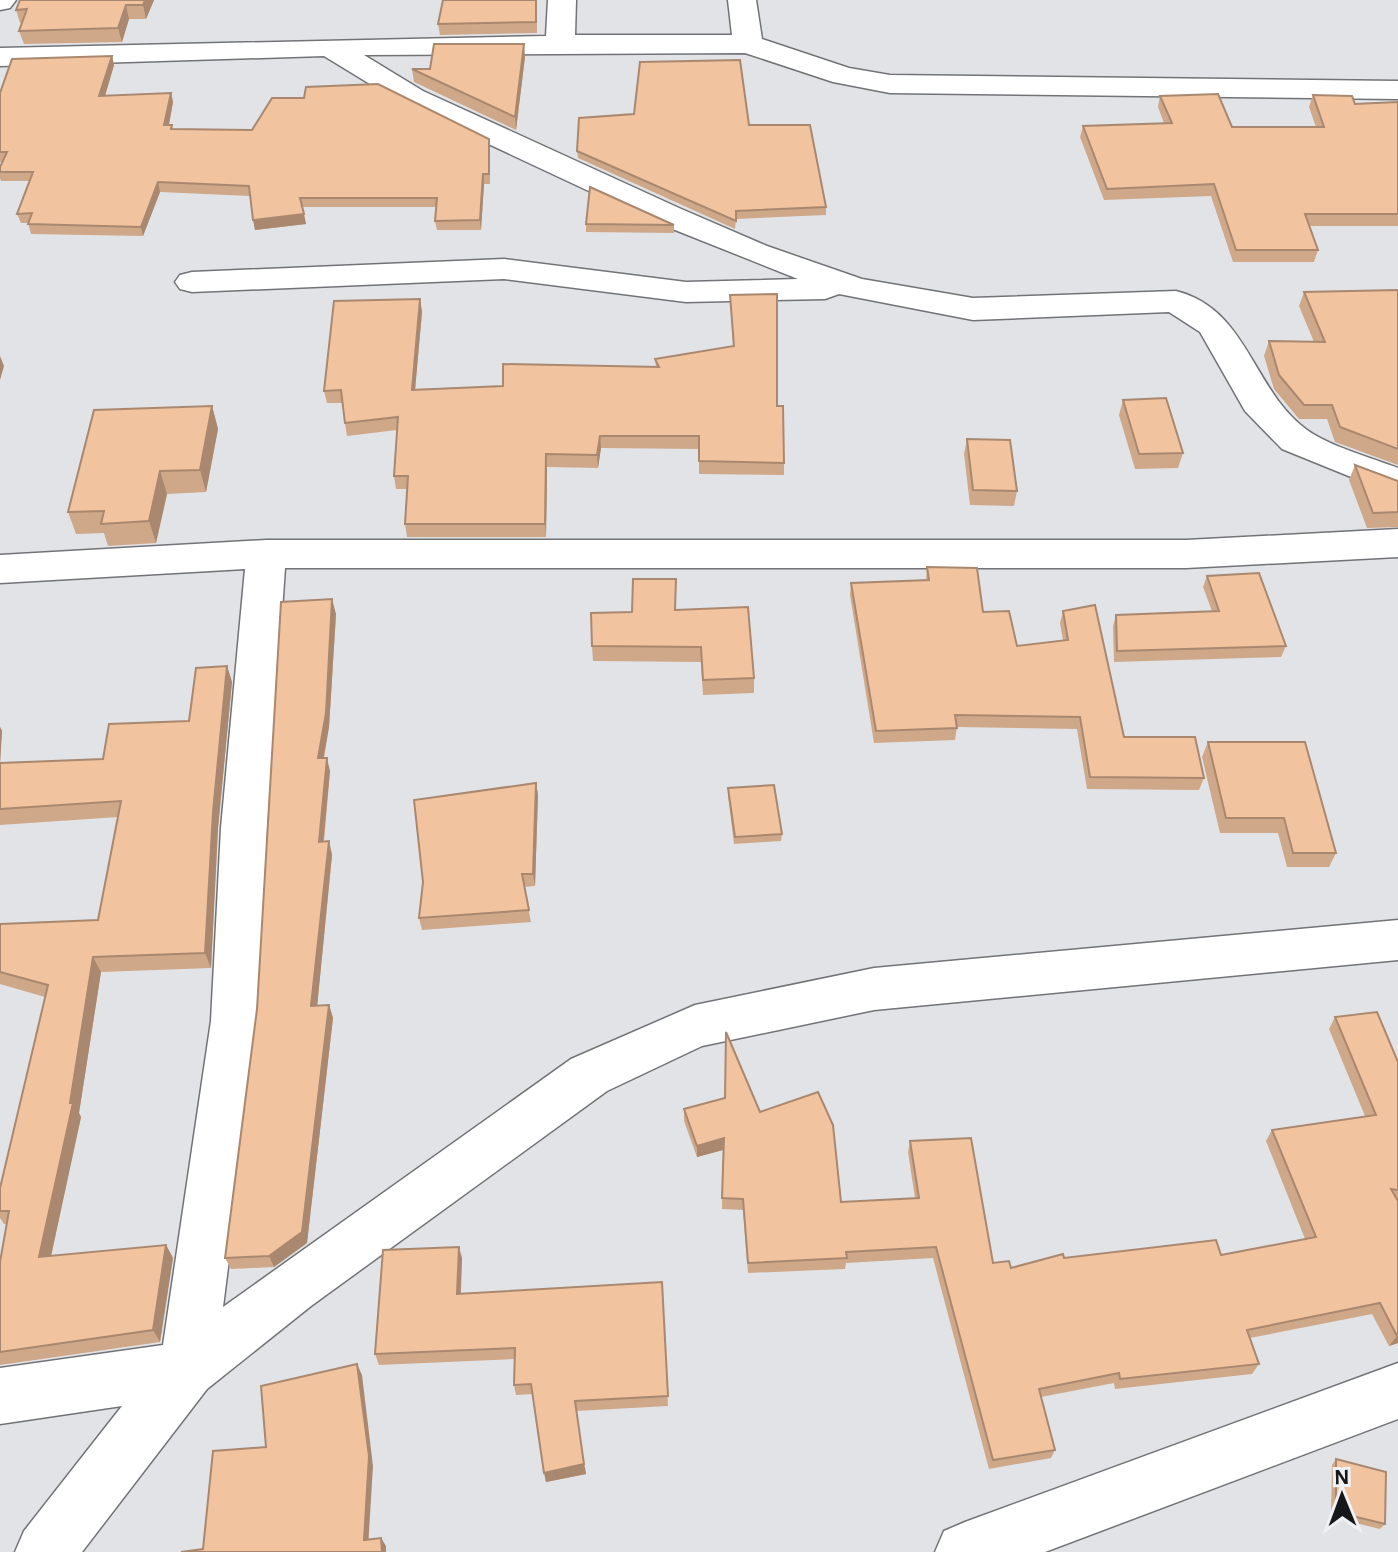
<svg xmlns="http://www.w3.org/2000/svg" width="1398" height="1552" viewBox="0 0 1398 1552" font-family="'Alegreya Sans',sans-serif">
<rect width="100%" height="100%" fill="#e2e3e7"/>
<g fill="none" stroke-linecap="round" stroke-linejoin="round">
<defs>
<g id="minor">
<polygon points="0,0 16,0 10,8 0,10"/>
<path d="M548 0H576L575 35H732L728 0H756L762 39 849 68 890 75 1398 81V99L890 93 833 82 745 53 364 55 423 91 679 208 767 246 862 279 973 298 1176 291C1248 309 1252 390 1307 430 1329 446 1372 458 1398 468V496L1282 449 1245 411 1200 332 1169 312 973 320 839 294 825 299 686 302 504 279 192 292 180 289 175 282 180 275 192 272 504 259 686 282 798 279 655 222 401 103 324 56 0 66V48L546 36Z"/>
<polygon points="1398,529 1398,557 1186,568 285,568 267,828 259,1021 223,1307 571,1059 695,1005 874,968 1398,920 1398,960 874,1010 702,1046 607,1091 311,1306 207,1389 82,1552 15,1552 24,1531 122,1406 0,1424 0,1368 163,1345 211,1021 221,828 245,569 0,583 0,555 266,540 1186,540"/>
<polygon points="1398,1363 1398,1419 1045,1552 935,1552 944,1531 965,1522"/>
</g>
</defs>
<use href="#minor" stroke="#717376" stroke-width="3"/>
<use href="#minor" fill="#fff" fill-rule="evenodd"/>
</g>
<g fill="#cfa889">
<polygon points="154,0 146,19 129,19 122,42 24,44 19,31 22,23 20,23 16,10"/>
<polygon points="537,0 537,33 440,35 438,24"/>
<polygon points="112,56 114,65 105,96 171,93 173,102 169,125 172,125 173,129 490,148 490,184 484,184 481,230 437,230 435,221 437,207 302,207 306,224 255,230 250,196 160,192 143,236 31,234 28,223 21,223 17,214 29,181 1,181 0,178 0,167 2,162 0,162 0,93"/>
<polygon points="525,57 516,130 414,82 412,69 430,69"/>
<polygon points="1313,95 1355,104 1398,102 1398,226 1309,226 1318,250 1314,262 1233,262 1211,196 1104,200 1080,137 1083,126 1164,123 1158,107 1160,96 1232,127 1316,127 1309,107"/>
<polygon points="749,125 826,207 826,215 736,219 735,229 578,158 577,151"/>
<polygon points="586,224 674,225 674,233 586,232"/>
<polygon points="1398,290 1398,465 1335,442 1327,419 1299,419 1274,389 1264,356 1269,341 1314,342 1299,306 1304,292"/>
<polygon points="730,295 777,406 784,463 784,475 699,474 699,449 601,448 598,468 547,467 546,537 407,537 405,524 407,489 396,489 394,476 397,430 347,436 342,403 327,403 324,391 420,299 422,312 415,389 503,386 656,367 655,359 733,347"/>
<polygon points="1123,400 1183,453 1178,468 1135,469 1119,415"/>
<polygon points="212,406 218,429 206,492 167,494 156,543 108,546 104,533 76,534 68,512"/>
<polygon points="967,439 1017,491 1014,506 970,505 964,454"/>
<polygon points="1355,465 1398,481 1398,527 1367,528 1349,480"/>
<polygon points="927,567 983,612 1017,646 1063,640 1060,623 1063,611 1124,737 1204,778 1199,790 1087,789 1077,729 957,727 955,740 874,743 850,595 851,583 926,580"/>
<polygon points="1207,576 1286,646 1281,657 1114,662 1113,626 1116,615 1212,611 1203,587"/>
<polygon points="675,610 754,678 754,693 703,695 701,662 593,661 592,646"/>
<polygon points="336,614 329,727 324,758 330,771 324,842 329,841 332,855 317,1006 329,1005 333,1018 307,1243 274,1267 231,1269 225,1258"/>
<polygon points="227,666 232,682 218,828 211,968 101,972 79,1113 81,1117 51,1256 166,1245 173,1258 160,1342 0,1365 0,1262 7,1224 4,1224 0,1218 0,1188 45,997 0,984 0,924 98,920 118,817 0,825 0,727 2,731 0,763 103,759 189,721"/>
<polygon points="1208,742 1336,853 1329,867 1287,867 1278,833 1220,833 1202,757"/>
<polygon points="536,783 538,795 535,886 524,887 531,922 422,930 419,918 423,882"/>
<polygon points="728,788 782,834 781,841 734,844 728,796"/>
<polygon points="1335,1017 1398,1062 1398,1343 1389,1346 1372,1314 1250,1338 1259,1364 1252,1374 1115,1389 1114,1383 1041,1397 1055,1450 1051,1458 989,1469 933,1258 846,1263 845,1269 748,1273 743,1210 722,1209 723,1150 697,1157 684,1121 684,1109 760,1112 841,1202 915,1198 908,1152 910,1141 993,1263 1011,1268 1064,1258 1221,1255 1305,1239 1266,1141 1272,1130 1365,1116 1329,1029"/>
<polygon points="462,1258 461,1294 662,1282 668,1406 576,1411 586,1474 546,1482 533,1394 516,1395 514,1385 515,1359 379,1365 375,1354"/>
<polygon points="1336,1459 1385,1524 1380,1529 1331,1517 1332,1465"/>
</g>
<g fill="#a9886f">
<polygon points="145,0 154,0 146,19 143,5"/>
<polygon points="126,5 129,19 122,42 118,28"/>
<polygon points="524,44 525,57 516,130 515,117"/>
<polygon points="112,56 114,65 102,106 99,96"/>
<polygon points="171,93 173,102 167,135 164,125"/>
<polygon points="483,174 484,184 481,230 480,220"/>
<polygon points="158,182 160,192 143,236 141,227"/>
<polygon points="304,214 306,224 255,230 253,220"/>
<polygon points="420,299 422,312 414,402 412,390"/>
<polygon points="0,356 4,366 0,380"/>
<polygon points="212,406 218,429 206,492 200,470"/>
<polygon points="600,436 601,448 598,468 597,455"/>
<polygon points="546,454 547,467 546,537 545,524"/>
<polygon points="160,471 167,494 156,543 149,521"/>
<polygon points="332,599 336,614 329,727 321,772 318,758"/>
<polygon points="227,666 232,682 218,828 211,968 205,953 213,812"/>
<polygon points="0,727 2,731 0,764"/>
<polygon points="327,758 330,771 322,855 319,842"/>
<polygon points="536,783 538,795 535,886 533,874"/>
<polygon points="329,841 332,855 316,1018 311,1006"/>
<polygon points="93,957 101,972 79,1113 81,1117 48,1270 39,1257 70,1103"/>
<polygon points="329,1005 333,1018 307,1243 274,1267 269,1256"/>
<polygon points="724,1138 723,1150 697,1157 697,1146"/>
<polygon points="166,1245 173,1258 160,1342 153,1330"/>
<polygon points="459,1247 462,1258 460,1305 457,1294"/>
<polygon points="1398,1335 1398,1343 1389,1346 1397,1336"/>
<polygon points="357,1364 362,1375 373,1466 368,1548 364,1540"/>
<polygon points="584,1464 586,1474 546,1482 544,1473"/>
<polygon points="381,1538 386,1546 386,1552 382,1552"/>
</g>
<g fill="#f1c39f" stroke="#a9886f" stroke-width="2">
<polygon points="20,0 145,0 143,5 126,5 118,28 19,31 27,9 16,10"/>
<polygon points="443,0 536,0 536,22 438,24"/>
<polygon points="434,44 524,44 515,117 412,69 430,69"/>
<polygon points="112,56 99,96 171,93 164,125 172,125 171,129 252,130 272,98 304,98 306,87 378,84 489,139 489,174 483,174 480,220 435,221 437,198 300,198 304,214 253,220 249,186 158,182 141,227 28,224 32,213 17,214 33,172 0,172 0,167 7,152 0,152 0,93 12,59"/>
<polygon points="740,60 749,125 810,125 826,207 736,211 736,221 577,151 579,118 634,114 640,62"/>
<polygon points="1218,94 1232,127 1324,127 1313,95 1352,96 1355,104 1398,102 1398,214 1305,214 1318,250 1236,250 1214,184 1107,189 1083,126 1172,123 1160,96"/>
<polygon points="590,187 674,225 586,224"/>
<polygon points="1398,290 1398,449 1340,427 1332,405 1304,405 1279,375 1269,341 1325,342 1304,292"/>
<polygon points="777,294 777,406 783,406 784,463 699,461 699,436 600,436 597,455 546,454 545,524 405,524 408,476 394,476 398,417 345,423 341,390 324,391 334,301 420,299 412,390 503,386 503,364 659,367 655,359 734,346 730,295"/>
<polygon points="1166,398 1183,453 1139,454 1123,400"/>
<polygon points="212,406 200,470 160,471 149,521 101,524 104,511 68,512 94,410"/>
<polygon points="967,439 1010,440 1017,491 973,490"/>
<polygon points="1355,465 1398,481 1398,512 1373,513"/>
<polygon points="927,567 977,568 983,612 1009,611 1017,646 1068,640 1063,611 1095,605 1124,737 1195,737 1204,778 1090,777 1080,717 955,715 957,728 876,731 851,583 929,580"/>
<polygon points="1259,573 1286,646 1117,651 1116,615 1219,611 1207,576"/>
<polygon points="633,579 676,579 675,610 748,607 754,678 703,680 701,647 592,646 591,613 632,612"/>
<polygon points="332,599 326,713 318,758 327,758 319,842 329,841 311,1006 329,1005 302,1232 269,1256 225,1258 257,1009 281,602"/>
<polygon points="227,666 213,812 205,953 93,957 70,1103 73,1103 39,1257 166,1245 153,1330 0,1352 0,1262 9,1211 0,1211 0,1188 48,985 0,972 0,924 98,920 121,801 0,809 0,763 103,759 109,724 189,721 196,668"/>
<polygon points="1208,742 1305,742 1336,853 1293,853 1284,818 1226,818"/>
<polygon points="536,783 533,874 522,874 529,910 419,918 423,882 414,800"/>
<polygon points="774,785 782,834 735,837 728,788"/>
<polygon points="1377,1012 1398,1062 1398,1190 1391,1189 1398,1201 1398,1335 1397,1336 1380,1303 1247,1330 1259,1364 1120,1379 1119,1373 1039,1389 1055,1450 993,1460 936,1247 846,1252 847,1258 748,1263 743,1199 722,1198 724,1138 697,1146 684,1109 725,1098 726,1032 760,1112 818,1092 833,1125 841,1202 919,1198 910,1141 971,1138 993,1263 1009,1261 1011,1268 1063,1254 1064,1258 1216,1240 1221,1255 1316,1237 1272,1130 1376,1115 1335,1017"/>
<polygon points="459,1247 457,1294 662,1282 668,1396 575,1401 584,1464 544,1473 531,1384 514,1385 515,1348 375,1354 383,1250"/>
<polygon points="357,1364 369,1456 364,1540 381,1538 382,1552 181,1552 203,1549 213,1451 266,1447 261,1386"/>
<polygon points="1336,1459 1386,1472 1385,1524 1336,1512"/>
</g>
<g transform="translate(1342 1496) rotate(359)" stroke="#eff1f4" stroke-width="6" paint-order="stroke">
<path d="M0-6L14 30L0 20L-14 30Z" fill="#161718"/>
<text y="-12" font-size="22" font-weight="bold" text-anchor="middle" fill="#161718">N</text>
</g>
</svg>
